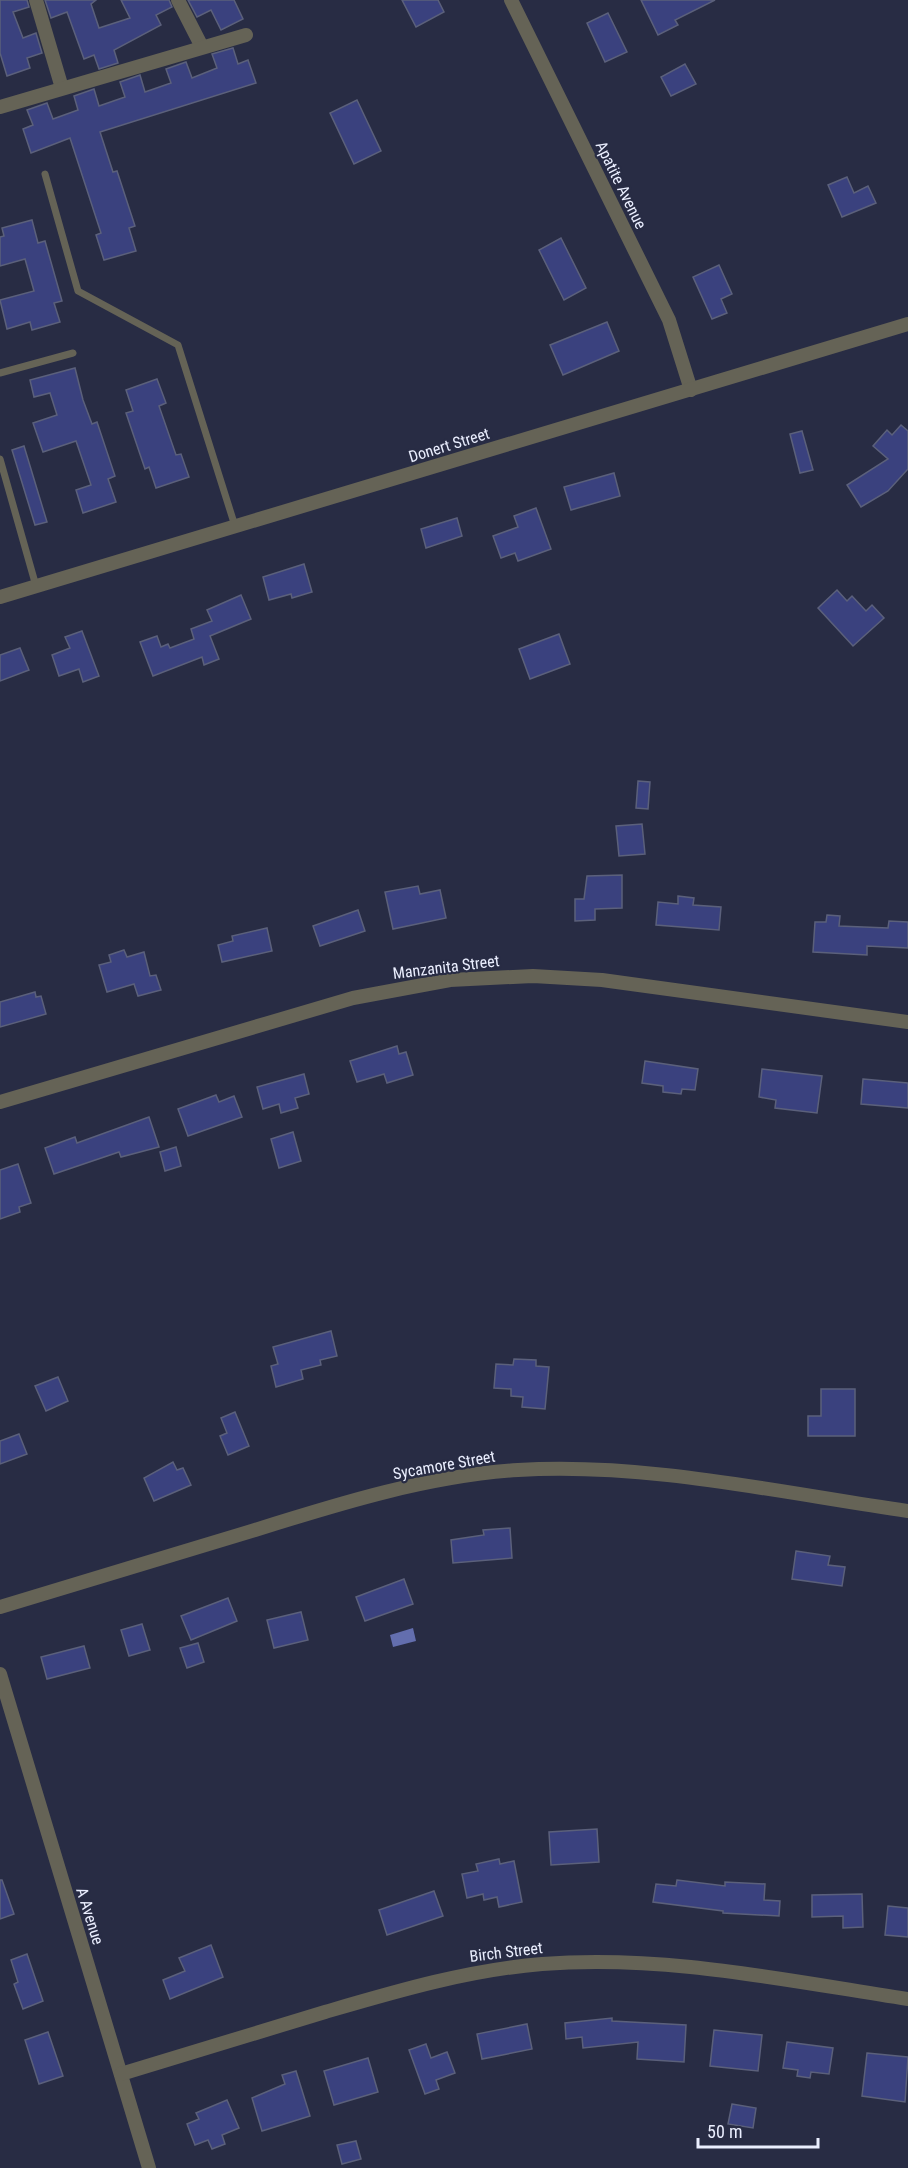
<svg xmlns="http://www.w3.org/2000/svg" width="908" height="2168" viewBox="0 0 908 2168" font-family="'Roboto Condensed',sans-serif">
<rect width="100%" height="100%" fill="#282c44"/>
<polygon fill="#636eae" points="413,1628 416,1641 393,1647 390,1635"/>
<g fill="#3a417e" stroke="#5b607b" stroke-width="1.5">
<polygon points="0,0 27,0 29,7 13,12 23,38 36,33 42,53 27,58 30,68 7,76 0,53"/>
<polygon points="45,0 96,0 91,4 99,28 130,18 121,0 169,0 172,7 156,15 161,25 114,50 118,63 99,69 94,55 84,59 67,12 51,18"/>
<polygon points="188,0 234,0 243,19 221,30 211,10 197,17"/>
<polygon points="402,0 438,0 444,12 416,27"/>
<polygon points="641,0 715,0 675,20 678,25 658,35"/>
<polygon points="608,13 627,52 605,62 587,23"/>
<polygon points="233,48 238,64 248,60 256,83 100,132 113,172 117,171 135,226 129,228 136,251 104,260 96,235 101,233 70,138 31,153 23,129 33,125 27,110 47,103 53,119 78,110 74,96 94,89 99,106 125,97 120,82 140,75 145,92 171,83 166,69 186,62 192,78 217,68 212,54"/>
<polygon points="685,64 696,84 671,96 661,77"/>
<polygon points="357,100 381,151 354,164 330,113"/>
<polygon points="847,177 854,193 868,186 876,203 842,217 828,185"/>
<polygon points="32,220 38,243 45,241 62,301 54,303 60,322 32,330 30,322 7,329 0,300 34,291 25,259 0,266 0,237 4,236 2,228"/>
<polygon points="561,238 586,288 564,300 539,250"/>
<polygon points="719,265 732,294 721,299 727,313 712,319 693,277"/>
<polygon points="607,322 619,351 563,375 550,345"/>
<polygon points="75,368 83,400 92,424 97,422 115,476 108,479 116,502 83,513 76,490 91,485 76,441 43,452 33,423 57,415 50,393 34,397 30,380"/>
<polygon points="157,379 166,403 159,406 176,455 181,454 189,477 156,488 149,467 145,469 126,413 133,411 126,390"/>
<polygon points="901,425 908,431 908,469 888,491 861,507 847,485 888,459 873,446 887,430 892,435"/>
<polygon points="802,431 813,470 800,473 790,434"/>
<polygon points="24,446 47,522 35,525 12,450"/>
<polygon points="614,473 620,496 571,510 564,487"/>
<polygon points="536,508 551,549 518,561 515,553 501,558 493,536 518,527 514,516"/>
<polygon points="457,518 462,536 426,548 421,529"/>
<polygon points="304,564 312,592 292,598 291,594 269,600 263,577"/>
<polygon points="837,590 847,601 852,596 866,611 872,605 884,618 853,646 818,608"/>
<polygon points="241,595 251,619 210,636 219,659 204,665 202,657 153,676 140,642 157,636 161,647 168,644 170,648 194,639 191,629 212,621 207,610"/>
<polygon points="82,631 99,676 83,682 79,669 59,676 52,655 70,648 65,637"/>
<polygon points="559,634 570,664 530,679 519,649"/>
<polygon points="20,648 29,670 0,681 0,655"/>
<polygon points="638,781 650,782 648,809 636,808"/>
<polygon points="642,824 645,854 619,856 616,826"/>
<polygon points="622,875 622,908 595,909 595,920 575,921 575,899 584,899 587,876"/>
<polygon points="418,886 420,894 440,890 446,918 393,929 385,892"/>
<polygon points="678,896 694,898 693,905 721,907 719,930 656,925 658,902 678,904"/>
<polygon points="358,910 365,931 320,946 313,926"/>
<polygon points="827,915 840,916 839,926 888,928 889,921 908,922 908,948 867,946 867,955 813,952 815,922 826,922"/>
<polygon points="267,928 272,951 222,962 218,945 233,941 232,936"/>
<polygon points="124,950 127,957 144,952 150,976 156,975 161,990 138,996 134,984 107,992 99,965 111,962 109,955"/>
<polygon points="35,992 36,997 41,996 46,1014 0,1027 0,1002"/>
<polygon points="397,1046 399,1054 406,1052 413,1075 387,1083 384,1074 357,1082 350,1061"/>
<polygon points="645,1061 698,1069 695,1090 682,1089 681,1094 663,1092 663,1086 642,1083"/>
<polygon points="762,1069 822,1076 817,1113 775,1108 776,1100 759,1097"/>
<polygon points="304,1074 309,1094 295,1098 298,1108 281,1113 279,1104 263,1109 257,1087"/>
<polygon points="863,1079 908,1083 908,1108 861,1104"/>
<polygon points="216,1095 219,1102 234,1096 242,1117 188,1136 178,1109"/>
<polygon points="149,1117 159,1147 121,1157 119,1152 54,1174 45,1148 75,1137 77,1143"/>
<polygon points="293,1132 301,1161 279,1168 271,1139"/>
<polygon points="176,1147 181,1166 165,1171 160,1152"/>
<polygon points="18,1164 31,1203 19,1207 20,1212 0,1219 0,1170"/>
<polygon points="331,1331 337,1356 320,1360 321,1365 301,1370 303,1379 276,1387 271,1366 278,1364 273,1347"/>
<polygon points="514,1359 536,1360 536,1366 549,1367 545,1409 522,1407 523,1397 511,1396 511,1389 494,1388 496,1364 513,1365"/>
<polygon points="58,1377 68,1401 46,1411 35,1386"/>
<polygon points="821,1389 855,1389 855,1436 808,1436 808,1416 821,1416"/>
<polygon points="235,1412 249,1446 228,1455 220,1436 227,1433 221,1418"/>
<polygon points="19,1434 27,1454 0,1464 0,1441"/>
<polygon points="173,1462 177,1470 183,1468 191,1485 154,1501 144,1478"/>
<polygon points="510,1528 512,1558 453,1563 451,1540 484,1535 483,1530"/>
<polygon points="796,1551 830,1556 828,1565 845,1567 842,1586 792,1579"/>
<polygon points="404,1579 413,1604 365,1621 356,1597"/>
<polygon points="228,1598 237,1621 191,1640 181,1616"/>
<polygon points="301,1612 308,1640 274,1648 267,1620"/>
<polygon points="142,1624 150,1650 129,1656 121,1630"/>
<polygon points="198,1643 204,1662 187,1668 180,1648"/>
<polygon points="84,1646 90,1668 47,1679 41,1657"/>
<polygon points="597,1829 599,1862 551,1865 549,1832"/>
<polygon points="499,1859 500,1864 514,1861 522,1902 499,1907 497,1897 484,1900 483,1894 467,1898 462,1874 478,1871 476,1864"/>
<polygon points="0,1880 2,1880 14,1914 0,1919"/>
<polygon points="677,1880 725,1886 725,1882 765,1884 764,1900 780,1901 779,1916 723,1913 723,1911 653,1902 656,1884 676,1886"/>
<polygon points="434,1891 443,1916 387,1935 379,1910"/>
<polygon points="862,1894 863,1927 843,1928 843,1916 812,1917 812,1895"/>
<polygon points="888,1906 908,1908 908,1937 885,1935"/>
<polygon points="211,1945 223,1977 170,1999 163,1980 185,1971 179,1958"/>
<polygon points="27,1954 43,2001 23,2009 14,1984 18,1982 11,1960"/>
<polygon points="612,2018 612,2021 686,2025 684,2062 637,2059 638,2042 583,2048 582,2037 566,2039 565,2023"/>
<polygon points="527,2024 532,2049 482,2059 477,2034"/>
<polygon points="714,2030 762,2035 758,2071 710,2066"/>
<polygon points="48,2032 63,2076 39,2084 25,2040"/>
<polygon points="787,2042 833,2048 829,2074 811,2072 810,2078 797,2076 798,2070 783,2068"/>
<polygon points="426,2044 431,2058 447,2052 455,2073 436,2080 439,2089 425,2094 409,2050"/>
<polygon points="867,2053 908,2057 905,2102 862,2096"/>
<polygon points="368,2058 378,2092 334,2105 324,2071"/>
<polygon points="296,2071 310,2116 262,2131 252,2098 285,2084 282,2075"/>
<polygon points="227,2100 239,2128 222,2135 225,2144 212,2149 208,2140 195,2145 187,2124 199,2119 196,2113"/>
<polygon points="732,2104 756,2108 753,2128 728,2124"/>
<polygon points="356,2141 361,2159 342,2164 337,2145"/>
</g>
<g fill="none" stroke-linecap="round" stroke-linejoin="round">
<g stroke="#656356" stroke-width="7">
<polyline points="45,174 78,291 178,345 235,526"/>
<polyline points="0,373 73,353"/>
<polyline points="0,459 36,586"/>
</g>
<g stroke="#656356" stroke-width="14">
<polyline points="36,0 62,88"/>
<polyline points="178,0 202,47"/>
<polyline points="511,0 669,320 691,390"/>
<polyline points="0,107 246,35"/>
<polyline points="0,597 908,324"/>
<polyline points="0,1102 353,998 450,980 533,976 602,980 908,1022"/>
<path d="M0 1607C85 1581 170 1556 255 1530 341 1503 428 1476 518 1470 645 1462 782 1493 908 1511"/>
<polyline points="0,1674 149,2168"/>
<path d="M121 2074C189 2054 257 2033 325 2012 397 1991 468 1970 542 1964 665 1954 787 1981 908 1999"/>
</g>
</g>
<g text-anchor="middle" dominant-baseline="central" stroke-width="4.5" stroke-linejoin="round" paint-order="stroke">
<g font-size="16" fill="#eaeefe" stroke="#282c44">
<text transform="translate(621 185) rotate(64)">Apatite Avenue</text>
<text transform="translate(449 445) rotate(-17)">Donert Street</text>
<text transform="translate(446 967) rotate(-7)">Manzanita Street</text>
<text transform="translate(444 1465) rotate(-10)">Sycamore Street</text>
<text transform="translate(90 1916) rotate(73)">A Avenue</text>
<text transform="translate(506 1952) rotate(-7)">Birch Street</text>
</g>
</g>
<path d="M698 2138v9h120v-9" fill="none" stroke="#eaeefe" stroke-width="3"/>
<text x="707" y="2138" font-size="18" fill="#eaeefe" stroke="#282c44" stroke-width="4.5" paint-order="stroke">50 m</text>
</svg>
